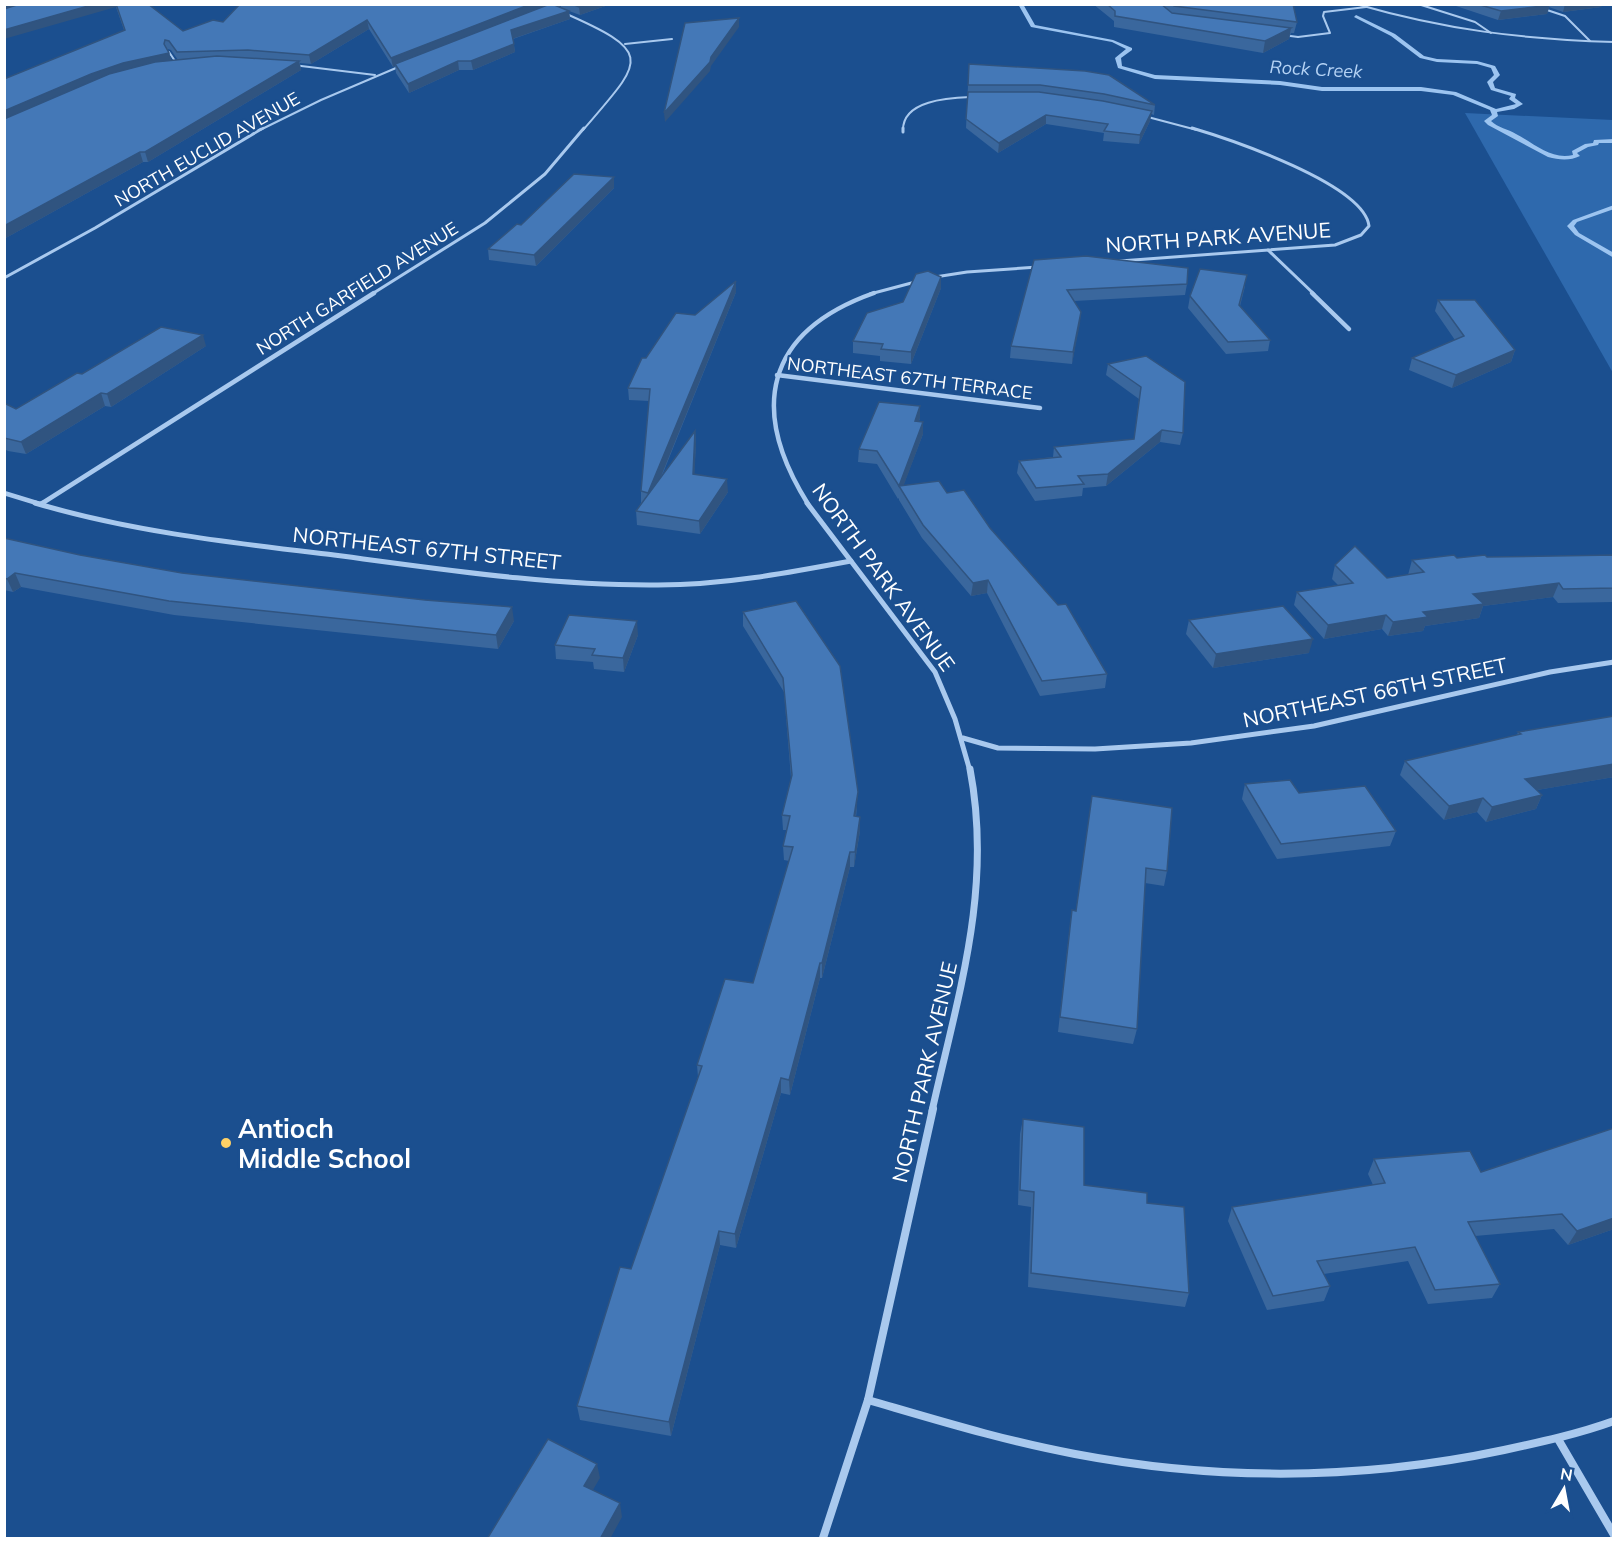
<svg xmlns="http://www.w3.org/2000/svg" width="1618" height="1543" viewBox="0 0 1618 1543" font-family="Mulish,sans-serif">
<rect width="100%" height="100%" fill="#1b4f8f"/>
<polygon fill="#2e69ad" points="1465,113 1613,120 1613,373"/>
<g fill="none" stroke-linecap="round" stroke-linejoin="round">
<g fill="#9cc4f0" fill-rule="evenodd">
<path d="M1018 4H1023L1035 25 1113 40 1132 48V50L1121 58 1122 66 1155 75 1280 81 1322 87H1421L1456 92 1496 109 1516 104 1509 99 1511 96 1491 90 1487 82 1494 75 1491 68 1477 64 1437 62 1420 58 1391 36 1354 17 1356 15 1395 34 1424 56 1437 59 1477 61 1495 66 1500 75 1493 82 1495 88 1516 94 1515 98 1523 104 1514 109 1497 112 1498 116 1491 121C1498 128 1508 129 1516 134 1535 144 1551 160 1573 155L1572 151 1585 144 1593 143 1594 140 1614 139V143H1599L1598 145 1588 147 1577 153 1580 156C1570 161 1559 160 1548 157L1488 125 1484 121 1492 115 1490 110 1453 95 1421 91H1322L1280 85 1155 79 1118 68 1115 58 1126 49 1112 42 1031 27Z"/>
<polygon points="1614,205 1614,209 1577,222 1574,226 1579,233 1614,253 1614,258 1575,235 1567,226 1573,220"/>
</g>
<g stroke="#a9c9ee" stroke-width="2">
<polyline points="1418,4 1475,22 1491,33"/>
<polyline points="1544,9 1565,16 1590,41"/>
<polyline points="1298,37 1330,33 1323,16 1324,12 1366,7"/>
</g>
<g stroke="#a9c9ee" stroke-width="2">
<path d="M1356 4C1446 30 1521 39 1614 42"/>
<path d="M562 12C656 53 644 59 583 130"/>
<polyline points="1283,35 1298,37"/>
<polyline points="625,44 672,39"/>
<polyline points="169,52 177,64"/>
<polyline points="293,65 375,75"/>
<polyline points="1144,116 1197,130"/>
<polyline points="260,130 321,100 403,65"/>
<path d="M903 130C903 99 952 98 973 97"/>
</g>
<g stroke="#a9c9ee" stroke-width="3">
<polyline points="903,128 903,132"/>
<polyline points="1268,250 1314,294"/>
<path d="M1120 261 1335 245 1361 235 1369 226C1364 184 1229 139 1192 128"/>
<polyline points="935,277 967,272 1038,267"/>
<polyline points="4,278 95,228 263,128"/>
<polyline points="372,294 485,223 545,174 584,128"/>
<polyline points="870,294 919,281"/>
</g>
<g stroke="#a9c9ee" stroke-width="4.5">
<polyline points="1312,293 1349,329"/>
<polyline points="777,375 1040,408"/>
<polyline points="4,493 40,504"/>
<polyline points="41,504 374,293"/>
<path d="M808 504C749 410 764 332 874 293"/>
</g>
<g stroke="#a9c9ee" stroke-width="5">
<path d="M35 503C132 532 234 543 334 555 441 569 550 586 658 585 723 585 787 573 851 561"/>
<polyline points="807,503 935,672 955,719 970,771"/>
<polyline points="41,504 43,503"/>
<polyline points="963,738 998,748 1095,749 1191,743 1314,726 1550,672 1614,662"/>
</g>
<path stroke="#a9c9ee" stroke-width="7" d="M932 1111C958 995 993 889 970 769"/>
<g stroke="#a9c9ee" stroke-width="8">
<path d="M868 1400C937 1420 1005 1441 1075 1454 1217 1481 1363 1480 1504 1450 1541 1442 1578 1434 1614 1421"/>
<polyline points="1558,1439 1614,1535"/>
<polyline points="823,1538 868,1400 933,1109"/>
</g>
</g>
<g fill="#3a679d" fill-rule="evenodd">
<path d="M4 4H148L183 31 223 22 561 8V4H611L580 15 569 11 570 19 513 39 515 52 473 70H459L409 93 396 73 395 66 393 67 369 29 311 64 300 63 301 70 148 162H143L4 239 124 30 116 7ZM168 49 171 50 178 60H171Z"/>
<polygon points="1093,4 1293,4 1297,22 1294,33 1291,33 1289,39 1263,53 1114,27 1114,21"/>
<polygon points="1450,4 1602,4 1601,7 1563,12 1549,7 1547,14 1498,20"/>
<polygon points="969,64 1155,105 1154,115 1151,114 1150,121 1139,144 1103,141 1104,133 1046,124 998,153 966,128"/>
<polygon points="614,177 614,188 536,266 489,260 488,249 521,225"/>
<polygon points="1034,260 1187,284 1185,295 1074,301 1081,312 1072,364 1010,358 1011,346"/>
<polygon points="941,277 941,288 911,364 880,361 880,356 853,353 853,341 903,302"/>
<polygon points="1245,286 1240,306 1270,340 1268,351 1226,354 1188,308 1190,296"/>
<polygon points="736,292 661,478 695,431 696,444 694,474 728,492 700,534 637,525 636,511 641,503 641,491 649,401 629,400 628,388 646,358"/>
<polygon points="1438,300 1515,350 1511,362 1452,388 1409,370 1412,358 1455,340 1435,311"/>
<polygon points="206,346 111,407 105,406 26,454 8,451 4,449 4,403 16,409 82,374"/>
<polygon points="1146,356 1183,433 1180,445 1160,442 1106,486 1083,488 1082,496 1035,501 1017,473 1019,461 1053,457 1054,447 1134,439 1139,399 1106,375 1108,364"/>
<polygon points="920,418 919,421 923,434 903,486 947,493 990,528 1107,674 1105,688 1040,696 987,593 971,596 922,538 899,500 899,498 898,499 877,464 858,462 859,449"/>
<polygon points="4,538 80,555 182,573 514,621 498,649 174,615 21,587 13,592 4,590"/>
<polygon points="1614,555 1614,602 1558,603 1553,597 1483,606 1479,618 1425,626 1423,631 1388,636 1382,629 1324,639 1294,605 1297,592 1338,585 1332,579 1335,565 1387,578 1408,575 1412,560 1487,557"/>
<polygon points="796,601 857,807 856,817 860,831 854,867 850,867 822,978 820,978 790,1095 781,1093 736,1248 720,1245 671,1436 580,1420 577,1406 631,1269 698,1077 697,1065 753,983 789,861 784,860 783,846 787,830 783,830 782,815 791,778 784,692 743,626 743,612"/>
<polygon points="1189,620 1309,653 1213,668 1186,634"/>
<polygon points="638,635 624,672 594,669 593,662 556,659 555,645"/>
<polygon points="1518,732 1614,777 1537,790 1542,795 1536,809 1486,822 1477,812 1444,820 1400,775 1405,761 1517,735"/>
<polygon points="1245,784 1299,793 1396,831 1390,846 1277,859 1242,799"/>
<polygon points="1092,796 1167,871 1164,886 1145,883 1137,1029 1133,1044 1058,1032 1070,925 1072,910 1076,910"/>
<polygon points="1023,1119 1084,1185 1147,1203 1189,1293 1185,1307 1028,1287 1031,1207 1018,1205 1020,1134"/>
<polygon points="1614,1128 1614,1229 1568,1245 1554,1229 1475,1236 1500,1284 1492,1298 1428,1304 1408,1261 1324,1274 1330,1286 1324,1301 1267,1310 1228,1221 1232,1207 1373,1185 1368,1174 1374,1159 1481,1172"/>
</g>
<g fill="#305480">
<polygon points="4,4 26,4 4,11"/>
<polygon points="95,4 115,4 116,7 4,39 4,30"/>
<polygon points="531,4 552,4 395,64 395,66 393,67 391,58"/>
<polygon points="587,4 611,4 580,15 579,7"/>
<polygon points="1565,4 1602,4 1601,7 1563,12"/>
<polygon points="1550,5 1547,14 1498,20 1501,11"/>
<polygon points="569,11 570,19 512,39 511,30"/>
<polygon points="739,18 739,27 711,66 710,71 665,122 664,113 711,57"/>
<polygon points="367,20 369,29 311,64 309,55"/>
<polygon points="1291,28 1289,39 1263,53 1265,41"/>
<polygon points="514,44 515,52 473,70 471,61"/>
<polygon points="169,53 172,62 4,122 4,111 91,74 123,63"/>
<polygon points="299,61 301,70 148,162 145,152"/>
<polygon points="458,61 459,70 409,93 408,84"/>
<polygon points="1152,111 1150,121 1139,144 1140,135"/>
<polygon points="1046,115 1046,124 998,153 999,143"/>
<polygon points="140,152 143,162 4,239 4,226"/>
<polygon points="614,177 614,188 536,266 534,255"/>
<polygon points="941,277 941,288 911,364 911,352"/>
<polygon points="736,281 736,292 649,506 648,493"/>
<polygon points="1081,312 1080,324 1072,364 1073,352"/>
<polygon points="203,335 206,346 111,407 107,394"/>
<polygon points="1515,350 1511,362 1452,388 1456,375"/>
<polygon points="101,393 105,406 26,454 21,442"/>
<polygon points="920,406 920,418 914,433 915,421"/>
<polygon points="923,422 923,434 902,490 899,486 898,499 899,486"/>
<polygon points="1162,430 1160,442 1106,486 1108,474"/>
<polygon points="695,431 696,444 694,487 693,474"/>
<polygon points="727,479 728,492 700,534 699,521"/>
<polygon points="15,573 21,587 13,592 7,579"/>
<polygon points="988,580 987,593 971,596 973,583"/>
<polygon points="1559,583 1553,597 1483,606 1479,618 1425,626 1423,631 1388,636 1393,622 1423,612 1473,594"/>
<polygon points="512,607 514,621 498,649 496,635"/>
<polygon points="1386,615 1382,629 1324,639 1328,625"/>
<polygon points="637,621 638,635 624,672 623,658"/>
<polygon points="1313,639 1309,653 1213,668 1216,654"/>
<polygon points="1614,764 1614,777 1519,793 1525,779"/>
<polygon points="858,792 857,807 853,831 854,816"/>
<polygon points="1542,795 1536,809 1486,822 1492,807"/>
<polygon points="1483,798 1477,812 1444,820 1449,806"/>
<polygon points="860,817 860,831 854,867 855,852"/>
<polygon points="850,852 850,867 822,978 822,963"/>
<polygon points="820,963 820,978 790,1095 789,1080"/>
<polygon points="781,1078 781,1093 736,1248 735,1234"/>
<polygon points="1614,1218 1614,1229 1568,1245 1577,1231"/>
<polygon points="719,1231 720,1245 671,1436 669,1422"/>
<polygon points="597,1464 600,1478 587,1500 584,1486"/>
<polygon points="620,1503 622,1517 610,1539 600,1539"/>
</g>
<g fill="#4478b7" stroke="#305480" stroke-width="1.5">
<polygon points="20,4 95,4 4,30 4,9"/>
<polygon points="116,4 148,4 183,31 213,20 223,22 240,4 531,4 391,58 367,20 309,55 248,50 177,52 169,41 165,40 164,44 169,53 123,63 91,74 4,111 4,79 125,30"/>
<polygon points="550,4 552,4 569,11 511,30 514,44 471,61 458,61 408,84 395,64"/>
<polygon points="572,4 587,4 579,7"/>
<polygon points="1107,4 1161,4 1172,13 1291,28 1265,41 1115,16 1115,11"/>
<polygon points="1172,4 1293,4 1297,22 1174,6"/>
<polygon points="1477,4 1547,4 1550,5 1501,11"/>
<polygon points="739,18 711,57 710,62 664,113 685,23"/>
<polygon points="217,56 299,61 145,152 140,152 4,226 4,119 109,74 155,62"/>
<polygon points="969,64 1085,71 1109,75 1155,105 1104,94 1040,85 968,85"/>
<polygon points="968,92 1039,92 1103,101 1152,111 1140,135 1104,131 1108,124 1046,115 999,143 966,119"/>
<polygon points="574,174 614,177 534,255 488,249 517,224 521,225"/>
<polygon points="1086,256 1188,268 1187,284 1067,290 1081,312 1073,352 1011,346 1034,260"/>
<polygon points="1200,269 1247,275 1239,305 1270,340 1228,342 1190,296"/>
<polygon points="928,271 941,277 911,352 881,349 883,344 853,341 867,313 903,302 916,274"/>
<polygon points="736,281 648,493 641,491 650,389 628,388 642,358 646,358 676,313 695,315"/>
<polygon points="1438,300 1475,300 1515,350 1456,375 1412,358 1464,336"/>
<polygon points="161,327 203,335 107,394 101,393 21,442 4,438 4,403 16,409 77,373 82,374"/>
<polygon points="1146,356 1185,382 1183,433 1162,430 1108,474 1078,476 1084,484 1036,488 1019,461 1061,457 1054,447 1134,439 1141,387 1108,364"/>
<polygon points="879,402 920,406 915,421 923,422 899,486 877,451 859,449"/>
<polygon points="695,431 693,474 727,479 699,521 636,511"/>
<polygon points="939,481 947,493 964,490 990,528 1058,605 1066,604 1107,674 1042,681 988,580 973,583 923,525 899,486"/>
<polygon points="4,538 80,555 182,573 425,600 512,607 496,635 169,601 15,573 7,579 4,578"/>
<polygon points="1355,546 1387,578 1424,572 1412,560 1454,555 1457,558 1485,555 1487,557 1614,555 1614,588 1563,589 1559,583 1473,594 1484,604 1423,612 1428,617 1393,622 1386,615 1328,625 1297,592 1353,583 1335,565"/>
<polygon points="796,601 840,666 858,792 854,816 860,817 855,852 850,852 822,963 820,963 789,1080 781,1078 735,1234 719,1231 669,1422 577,1406 620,1267 631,1269 702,1066 697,1065 725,979 753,983 793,847 783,846 790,816 782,815 792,775 783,678 743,612"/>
<polygon points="1283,606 1313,639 1216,654 1189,620"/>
<polygon points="569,615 637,621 623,658 592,655 595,649 555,645"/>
<polygon points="1614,716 1614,764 1525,779 1542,795 1492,807 1483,798 1449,806 1405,761 1521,734 1518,732"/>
<polygon points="1290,780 1299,793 1365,786 1396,831 1281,844 1245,784"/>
<polygon points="1092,796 1172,808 1167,871 1146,868 1137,1029 1060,1017 1072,910 1076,911"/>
<polygon points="1023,1119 1084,1127 1084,1185 1147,1193 1147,1203 1184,1207 1189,1293 1031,1273 1034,1192 1020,1190"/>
<polygon points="1614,1128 1614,1218 1577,1231 1562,1214 1468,1222 1500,1284 1435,1290 1415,1247 1317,1261 1330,1286 1273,1296 1232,1207 1385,1183 1374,1159 1470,1151 1481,1172"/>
<polygon points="548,1439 597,1464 584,1486 620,1503 600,1539 487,1539"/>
</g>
<circle fill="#ffd166" stroke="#1b4f8f" stroke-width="2" cx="226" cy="1143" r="6"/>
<g text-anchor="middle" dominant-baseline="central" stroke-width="4.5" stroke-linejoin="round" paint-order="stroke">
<g font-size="18" font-style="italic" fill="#b5d3f5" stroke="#1b4f8f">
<text transform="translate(1316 69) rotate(3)">Rock Creek</text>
</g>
<g font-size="18" fill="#fff" stroke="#1b4f8f">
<text transform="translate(207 149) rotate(-30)">NORTH EUCLID AVENUE</text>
<text transform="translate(357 288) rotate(-32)">NORTH GARFIELD AVENUE</text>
<text transform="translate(910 378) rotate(7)">NORTHEAST 67TH TERRACE</text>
</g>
<g font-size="21" fill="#fff" stroke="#1b4f8f">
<text transform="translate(1218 237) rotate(-4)">NORTH PARK AVENUE</text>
<text transform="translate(427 548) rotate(6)">NORTHEAST 67TH STREET</text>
<text transform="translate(884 577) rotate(54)">NORTH PARK AVENUE</text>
<text transform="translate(1375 692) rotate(-12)">NORTHEAST 66TH STREET</text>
<text transform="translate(924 1072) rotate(-77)">NORTH PARK AVENUE</text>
</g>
<g font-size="26" font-weight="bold" fill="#fff" stroke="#1b4f8f" text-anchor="start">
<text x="238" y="1128">Antioch<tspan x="238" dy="30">Middle School</tspan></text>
</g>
</g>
<rect width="1618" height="1543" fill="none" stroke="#ffffff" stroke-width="12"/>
<g transform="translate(1564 1489) rotate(10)" stroke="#1b4f8f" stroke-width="4.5" paint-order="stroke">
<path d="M0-4.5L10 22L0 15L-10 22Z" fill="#ffffff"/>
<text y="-9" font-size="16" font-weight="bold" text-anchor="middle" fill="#ffffff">N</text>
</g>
</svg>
